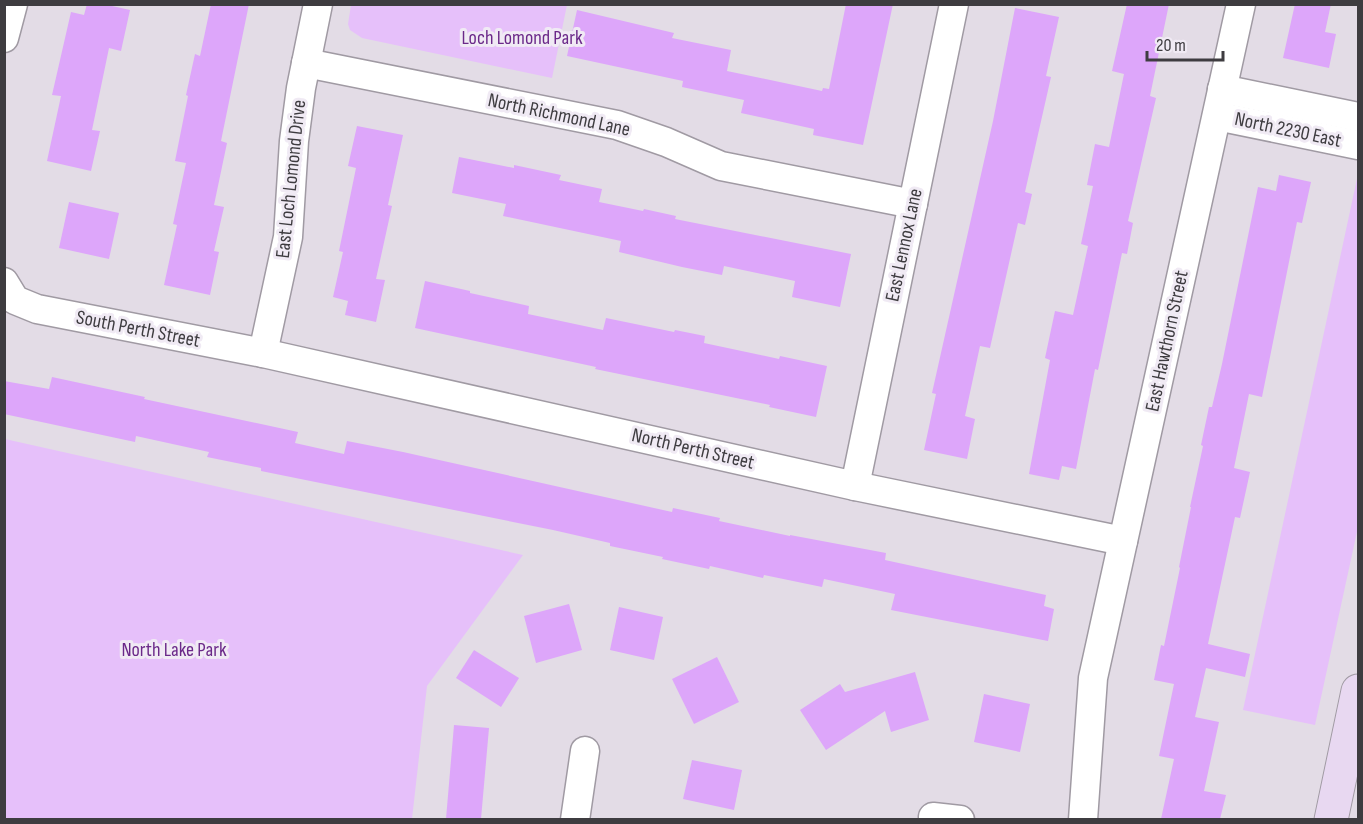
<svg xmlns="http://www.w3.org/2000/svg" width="1363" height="824" viewBox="0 0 1363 824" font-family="'Sofia Sans Condensed',sans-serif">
<rect width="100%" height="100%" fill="#e3dce6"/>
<g fill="#e6c0fa">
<polygon points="351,5 351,4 567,5 552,78 362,38 350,30 348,24"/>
<polygon points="1358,174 1358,527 1315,725 1243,710"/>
<polygon points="5,439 523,555 427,686 412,819 5,819"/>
</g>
<g fill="#dda6fa">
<polygon points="87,4 103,4 130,10 121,51 109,48 92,130 100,131 91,171 47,161 61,96 52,95 71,12 84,15"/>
<polygon points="211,4 249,4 221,141 227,143 214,205 224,207 214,251 219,252 210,295 164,285 177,225 173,224 186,163 175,161 188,96 186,95 195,54 200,56"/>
<polygon points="846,4 893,4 863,145 813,135 814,129 741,113 744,100 682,87 683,81 567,56 577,10 674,33 672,38 731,50 727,71 822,91 823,88 829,89"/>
<polygon points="1127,4 1169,4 1150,96 1156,98 1128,221 1133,223 1127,254 1122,253 1098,370 1095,369 1076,469 1062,466 1059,480 1029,474 1050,360 1045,358 1055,311 1073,315 1088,246 1081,244 1093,186 1087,185 1095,144 1109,147 1124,74 1112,71"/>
<polygon points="1295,4 1331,4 1325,32 1336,34 1329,68 1283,58"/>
<polygon points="1015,8 1059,17 1046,76 1051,77 1025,192 1032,194 1025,225 1018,223 990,348 980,346 965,416 975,419 967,459 924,450 936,394 932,393 993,121"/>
<polygon points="357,126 403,135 388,205 392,206 376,279 385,280 376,322 345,315 348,301 333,297 343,252 339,251 356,168 348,166"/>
<polygon points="459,157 514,168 514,165 561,175 559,180 602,189 599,202 643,211 644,209 676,216 675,219 851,254 840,307 792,297 795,281 724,266 722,275 682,267 619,252 621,241 503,216 506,204 452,193"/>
<polygon points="1279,175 1311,182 1302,223 1297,222 1262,397 1249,394 1234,468 1250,472 1240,518 1235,517 1208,644 1250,654 1245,677 1206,668 1195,717 1219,722 1204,791 1226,795 1220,819 1161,819 1174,759 1159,756 1174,684 1154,680 1161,645 1164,646 1180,568 1179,567 1191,507 1190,507 1203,446 1201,445 1209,407 1212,407 1222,364 1258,187 1276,191"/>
<polygon points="69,202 119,213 109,259 59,248"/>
<polygon points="425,281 470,291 470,293 529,306 528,314 603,330 606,318 674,332 675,330 705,336 704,343 779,359 780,356 827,366 816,417 769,407 770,405 595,369 596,367 415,328"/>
<polygon points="52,377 145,397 144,399 298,432 295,443 344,454 347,441 403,452 672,512 673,508 720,518 719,521 790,536 790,535 886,553 885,560 1046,595 1044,606 1054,609 1048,641 891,610 895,594 824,579 822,587 764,575 763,578 710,566 709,569 662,559 663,557 610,546 610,543 553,530 261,471 261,468 207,457 209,452 136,436 135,442 4,414 4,381 49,389"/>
<polygon points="569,604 582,650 536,663 524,616"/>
<polygon points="619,607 663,617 654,660 610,650"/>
<polygon points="474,650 519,678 501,707 456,678"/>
<polygon points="717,657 739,702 694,724 672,679"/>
<polygon points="915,672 929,720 891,732 885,711 826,750 800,710 840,684 845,692"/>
<polygon points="984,694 1030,704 1020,752 974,742"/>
<polygon points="454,725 489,728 481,819 446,819"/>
<polygon points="692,760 742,770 734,810 683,799"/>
</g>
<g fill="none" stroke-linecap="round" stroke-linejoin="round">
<defs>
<g id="street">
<polyline points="4,38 13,4"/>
<polyline points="306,63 617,125 666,142 721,166 913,204"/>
<polyline points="1222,89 1358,117"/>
<polyline points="1217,116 1358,145"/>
<polyline points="4,282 15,300 37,309 263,353 855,486 1123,541"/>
<polyline points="263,353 288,237 294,141 301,88 318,4"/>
<polyline points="855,486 954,4"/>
<polyline points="933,817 960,820"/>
<polyline points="575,820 585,751"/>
<polyline points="1083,820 1093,678 1241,4"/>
</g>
<polyline id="secondary" points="1331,820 1358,691"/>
</defs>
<use href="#street" stroke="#a09aa3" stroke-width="31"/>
<use href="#secondary" stroke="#a09aa3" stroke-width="35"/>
<use href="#street" stroke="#fff" stroke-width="28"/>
<use href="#secondary" stroke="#e8d8f1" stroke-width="33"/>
</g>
<g text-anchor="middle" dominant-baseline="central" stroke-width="6" stroke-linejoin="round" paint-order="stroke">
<g font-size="20" fill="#6b2989" stroke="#f0eaf4">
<text x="522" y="38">Loch Lomond Park</text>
<text x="174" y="650">North Lake Park</text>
</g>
<g font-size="20" fill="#3e3c40" stroke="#f0eaf4">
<text transform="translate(559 115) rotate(12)">North Richmond Lane</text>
<text transform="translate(1288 130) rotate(12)">North 2230 East</text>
<text transform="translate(291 179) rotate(-84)">East Loch Lomond Drive</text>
<text transform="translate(904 245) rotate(-78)">East Lennox Lane</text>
<text transform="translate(138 329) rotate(11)">South Perth Street</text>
<text transform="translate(1167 341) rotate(-78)">East Hawthorn Street</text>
<text transform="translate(693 449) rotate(13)">North Perth Street</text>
</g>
</g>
<rect width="1363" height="824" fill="none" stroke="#3e3c40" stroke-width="12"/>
<path d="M1147 51v9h76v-9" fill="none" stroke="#3e3c40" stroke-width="3"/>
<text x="1156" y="51" font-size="18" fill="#3e3c40" stroke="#f0eaf4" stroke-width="4.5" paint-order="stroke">20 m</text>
</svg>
